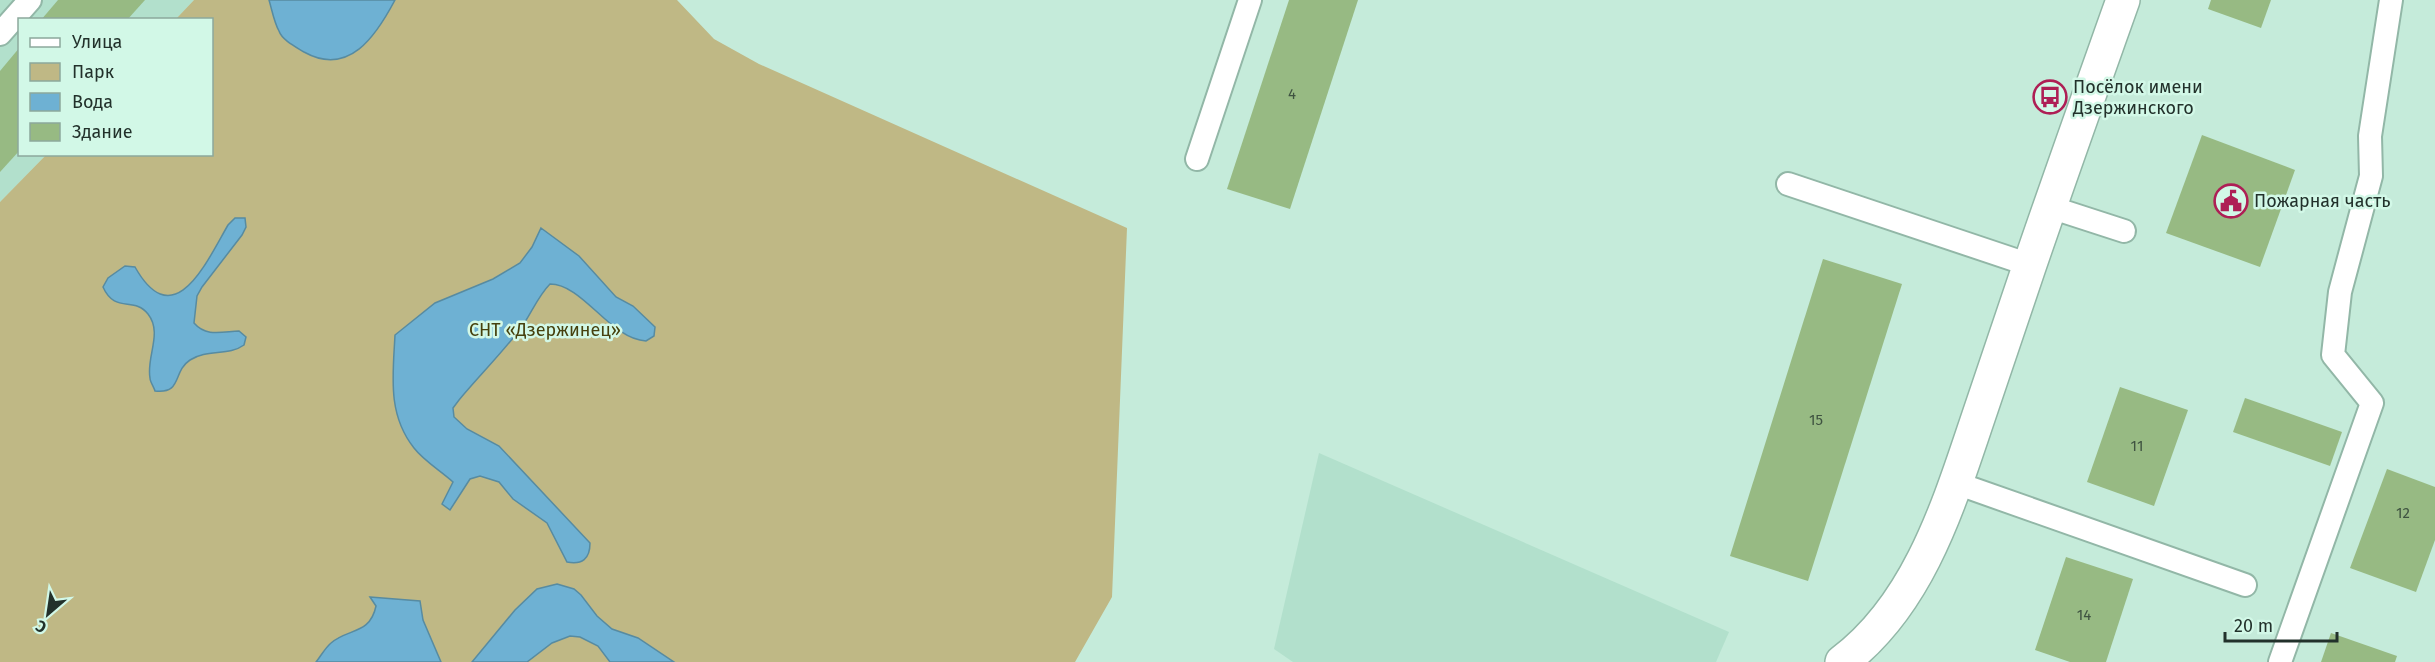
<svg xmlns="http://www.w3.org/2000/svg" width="2435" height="662" viewBox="0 0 2435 662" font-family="'Fira Sans',sans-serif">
<rect width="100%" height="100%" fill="#c5ebda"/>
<g fill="#b2e0cc">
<polygon points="0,0 194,0 176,19 20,20 20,154 46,155 0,202"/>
<polygon points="1319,453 1729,632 1716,662 1293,662 1274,649"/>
</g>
<polygon fill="#bfb885" points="194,0 677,0 714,39 759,64 1127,228 1112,597 1075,662 0,662 0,202 46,155 212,154 212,20 176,19"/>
<g fill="#6eb1d3" stroke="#578ba1" stroke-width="1.5">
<path d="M269 0H395C376 36 349 77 304 52 296 47 282 40 279 31 274 22 272 10 269 0Z"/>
<path d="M235 218H245L246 227 242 235 202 287 197 296 194 323C206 337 221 332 239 331L246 337 244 345C229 356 207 349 190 360 172 372 183 394 155 391 154 387 150 382 150 378 146 357 163 333 148 314 134 296 115 314 103 287L108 278 125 266 135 267C174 336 206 263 228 225Z"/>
<path d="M541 228 579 256 616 297 633 306 655 327 654 336 646 341C610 339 583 284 550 284 538 296 531 314 521 328 502 353 479 376 459 400L453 408 454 417 467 429 499 446 590 543C590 559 582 565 567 562L547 523 513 499 499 482 480 476 470 479 450 510 442 504 453 482C441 471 424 461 414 448 387 414 393 375 395 335L435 303 493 279 520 263 532 247Z"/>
<polygon points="557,584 574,589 581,595 597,616 612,629 638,638 674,662 610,662 598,646 580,637 570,636 552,643 527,662 472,662 515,610 537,589"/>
<path d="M370 597 420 601 423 620 441 662H316C321 656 325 648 331 643 348 628 370 635 376 606Z"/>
</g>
<g fill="#97ba83">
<polygon points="58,0 145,0 127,20 41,20"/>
<polygon points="1289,0 1358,0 1290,209 1227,189"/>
<polygon points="2211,0 2271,0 2261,28 2208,9"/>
<polygon points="20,47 20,150 0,172 0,71"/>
<polygon points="2202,135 2295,170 2260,267 2166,233"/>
<polygon points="1823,259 1902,284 1808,581 1730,556"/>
<polygon points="2120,387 2188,410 2154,506 2087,482"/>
<polygon points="2245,398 2342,432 2330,466 2233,432"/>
<polygon points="2387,469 2435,487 2435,540 2416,592 2350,568"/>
<polygon points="2066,557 2133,579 2106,662 2070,662 2035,650"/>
<polygon points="2331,633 2397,656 2395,662 2321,662"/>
</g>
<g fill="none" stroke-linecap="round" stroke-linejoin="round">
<defs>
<g id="lane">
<polyline points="0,34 30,0"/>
<polyline points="1197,159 1250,0"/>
<polyline points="1788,184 2030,265"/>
<polyline points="2050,207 2124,231"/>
<polyline points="1956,483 2245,585"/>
<polyline points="2280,662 2372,403 2333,355 2340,292 2371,176 2370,136 2391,0"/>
</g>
<path id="street" d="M1842 662C1918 605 1948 507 1977 421 1994 370 2011 320 2028 270 2059 179 2091 90 2123 0"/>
</defs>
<use href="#lane" stroke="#92b7a7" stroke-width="26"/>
<use href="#street" stroke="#92b7a7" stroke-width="36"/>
<use href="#lane" stroke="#fff" stroke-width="22"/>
<use href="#street" stroke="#fff" stroke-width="33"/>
</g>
<defs>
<symbol id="bus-ring" viewBox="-11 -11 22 22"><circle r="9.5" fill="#d2f8e7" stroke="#ae1f55" stroke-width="1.5"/><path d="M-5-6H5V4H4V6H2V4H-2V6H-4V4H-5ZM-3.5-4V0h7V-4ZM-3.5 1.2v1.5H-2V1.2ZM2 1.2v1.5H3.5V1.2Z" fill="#ae1f55"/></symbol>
<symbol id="civic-ring" viewBox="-11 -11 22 22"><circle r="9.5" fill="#d2f8e7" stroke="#ae1f55" stroke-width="1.5"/><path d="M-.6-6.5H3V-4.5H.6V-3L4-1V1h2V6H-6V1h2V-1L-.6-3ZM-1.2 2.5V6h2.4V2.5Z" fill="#ae1f55"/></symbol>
</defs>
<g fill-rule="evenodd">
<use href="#bus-ring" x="2031" y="78" width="38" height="38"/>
<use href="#civic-ring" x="2212" y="182" width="38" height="38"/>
</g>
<g text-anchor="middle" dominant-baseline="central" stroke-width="5" stroke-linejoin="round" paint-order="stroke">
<g font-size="15" fill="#3f5341">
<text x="1292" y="94">4</text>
<text x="1816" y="420">15</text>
<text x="2137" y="446">11</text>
<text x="2403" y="513">12</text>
<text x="2084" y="615">14</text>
</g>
<g font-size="18" fill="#22312b" stroke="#d2f8e7" text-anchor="start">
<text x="2073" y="87">Посёлок имени<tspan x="2073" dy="21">Дзержинского</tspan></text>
<text x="2254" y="201">Пожарная часть</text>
</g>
<g font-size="18" fill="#46400d" stroke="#d2f8e7">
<text x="545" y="330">СНТ «Дзержинец»</text>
</g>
</g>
<rect x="18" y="18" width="195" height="138" fill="#d2f8e7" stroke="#8ca89c" stroke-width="1.5"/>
<rect x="30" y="38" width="30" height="9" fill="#ffffff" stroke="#8ca89c" stroke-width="1.5"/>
<text x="72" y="48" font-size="18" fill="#22312b">Улица</text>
<rect x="30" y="63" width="30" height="18" fill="#bfb885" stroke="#8ca89c" stroke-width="1.5"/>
<text x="72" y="78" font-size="18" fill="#22312b">Парк</text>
<rect x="30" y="93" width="30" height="18" fill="#6eb1d3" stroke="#8ca89c" stroke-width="1.5"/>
<text x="72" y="108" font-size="18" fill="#22312b">Вода</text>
<rect x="30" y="123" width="30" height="18" fill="#97ba83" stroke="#8ca89c" stroke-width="1.5"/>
<text x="72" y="138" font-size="18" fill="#22312b">Здание</text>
<g transform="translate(48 614) rotate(209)" stroke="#d2f8e7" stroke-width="4.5" paint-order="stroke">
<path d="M0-4.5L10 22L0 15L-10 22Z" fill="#22312b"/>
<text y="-9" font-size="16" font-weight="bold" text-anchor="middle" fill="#22312b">С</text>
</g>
<path d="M2225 632v9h112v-9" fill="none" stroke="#22312b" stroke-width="3"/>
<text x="2234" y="632" font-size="18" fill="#22312b" stroke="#d2f8e7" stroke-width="4.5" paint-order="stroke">20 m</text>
</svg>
